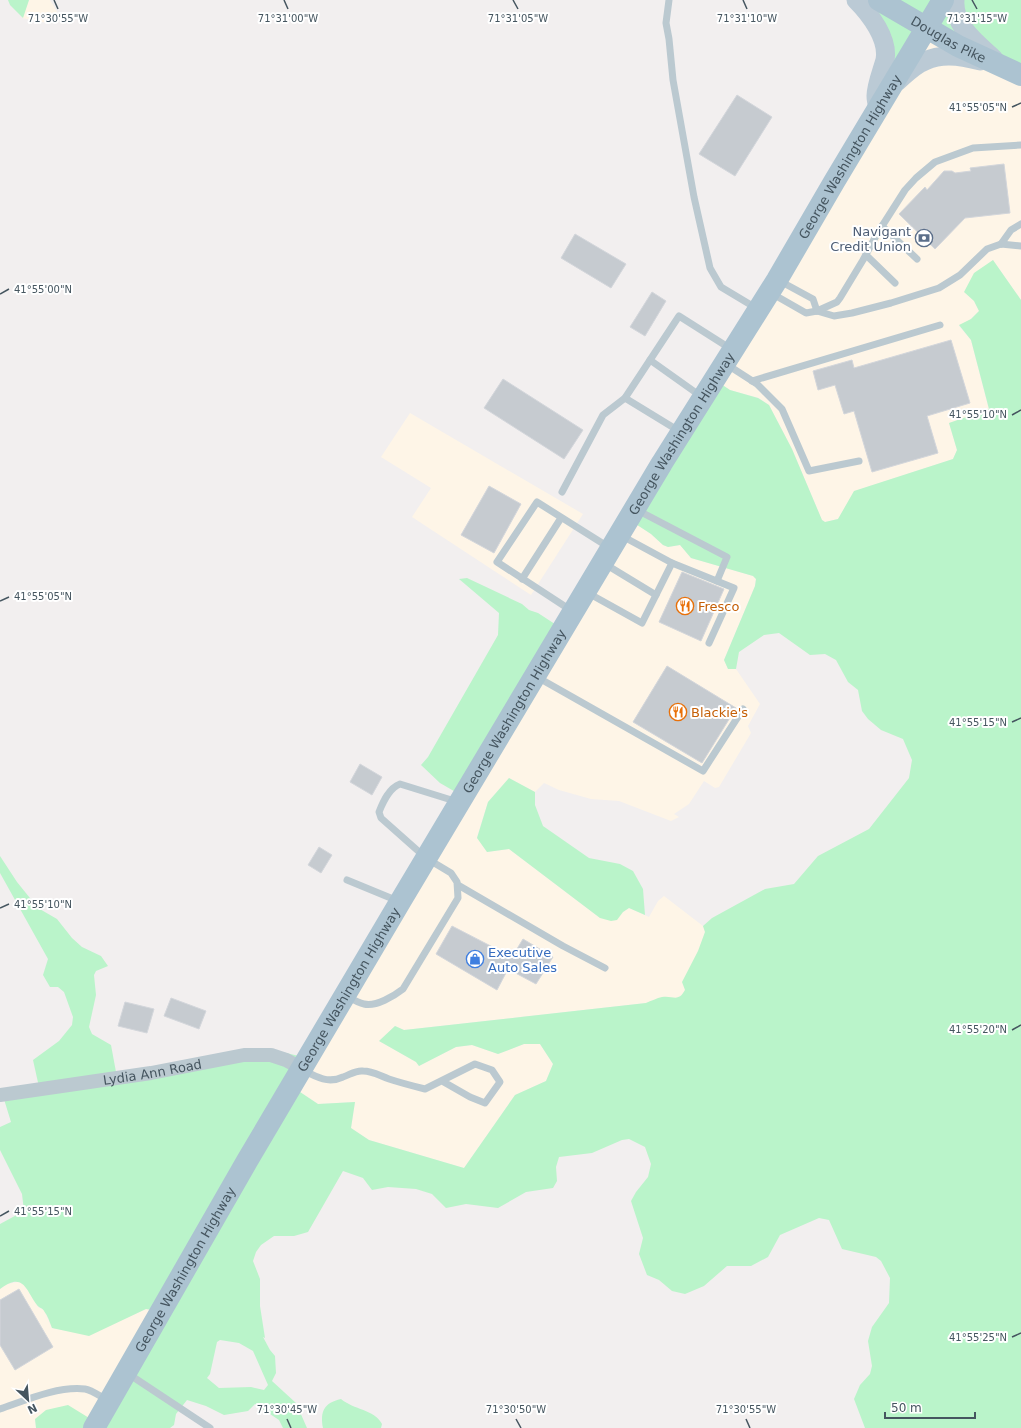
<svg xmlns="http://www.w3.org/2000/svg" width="1021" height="1428" viewBox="0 0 1021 1428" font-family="'DejaVu Sans',sans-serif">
<rect width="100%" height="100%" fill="#f2efef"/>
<g fill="#fef5e7">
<polygon points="29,0 50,0 59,15 47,23 22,18"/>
<polygon points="923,27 1021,77 1021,300 993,260 974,301 979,311 971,319 959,326 971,340 989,410 949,423 957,450 953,459 855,491 838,519 825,522 822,520 792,449 769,405 759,398 730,390 712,378"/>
<polygon points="410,413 583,514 531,595 412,517 431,488 381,457"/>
<polygon points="628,519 651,534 663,545 668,547 680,545 691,558 753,576 756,579 755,586 724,660 728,669 736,669 760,704 748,726 751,733 719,787 715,788 704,781 689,804 674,814 679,817 671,821 619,801 591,799 559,790 544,783 535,792 509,778 488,802 477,837 487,852 509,849 600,918 623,912 629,908 649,917 658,901 664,896 703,926 705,932 685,990 682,995 675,999 663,997 646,1003 404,1030 395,1026 379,1041 416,1062 419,1066 456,1047 472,1045 498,1054 524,1044 540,1044 553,1064 546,1081 515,1095 464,1168 369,1140 351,1128 355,1102 318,1104 291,1086"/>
<polygon points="18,1282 25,1285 38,1307 44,1310 52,1328 89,1335 146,1309 152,1310 97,1419 35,1419 36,1428 0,1428 0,1289 7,1284"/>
</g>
<g fill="#baf4ca" fill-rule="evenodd">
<polygon points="8,0 29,0 23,18 10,5"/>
<polygon points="856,0 1021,0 1021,77 923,27 887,86 887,51"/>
<path d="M993 260 1021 300V1428H865L854 1399 860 1385 870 1374 872 1366 868 1341 872 1327 889 1303 890 1278 881 1261 876 1257 842 1249 829 1220 819 1218 780 1235 768 1257 751 1266H727L704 1286 685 1294 672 1291 659 1280 647 1275 639 1254 643 1238 631 1201 636 1192 648 1177 651 1164 645 1147 629 1139 622 1140 592 1153 559 1157 556 1167 557 1181 553 1188 526 1192 498 1208 466 1204 446 1208 432 1194 416 1189 388 1187 372 1190 363 1178 343 1171 308 1232 294 1236H274L261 1245 256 1252 253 1261 260 1279V1306L265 1338 263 1337 270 1350 275 1356 276 1373 272 1381 296 1403 307 1428H283L279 1420 255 1404 248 1411 224 1415 206 1406 187 1400 176 1414 174 1425 170 1428H36L35 1419 46 1410 68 1405 94 1421 152 1310 146 1309 89 1336 52 1328C50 1323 48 1316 44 1311 43 1308 39 1308 37 1305 26 1291 24 1271 0 1289V1224L24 1211 22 1194 0 1150V1127L11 1122 3 1096 39 1087 33 1060 59 1041 72 1025 73 1017 64 992 58 987H50L43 975 48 959 0 873V856L17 882 38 908 57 919 72 938 82 947 101 956 108 966 96 971 94 975 96 995 89 1027 92 1034 111 1045 116 1072 269 1049 299 1056 291 1086 318 1104 355 1102 351 1128 369 1140 464 1168 515 1095 546 1081 553 1064 540 1044H524L498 1054 472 1045 456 1047 419 1066 416 1062 379 1041 395 1026 404 1030 646 1003C651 1001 657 998 662 997 673 995 678 1003 685 990L682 982 698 951 705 932 703 926 712 918 765 889 794 884 818 856 869 829 909 778 912 760 903 739 881 730 868 719 862 711 858 690 848 682 836 660 825 654 810 655 779 633 764 635 739 652 736 669H728L724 660 755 586 756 579 753 576 691 558 680 545 668 547 663 545 651 534 628 519 712 378 730 390 758 398 769 405 792 449 822 520 825 522 838 519 854 491 953 459 957 450 949 423 989 409 971 340 959 325 971 319 979 311 974 301 964 292 974 273ZM220 1340 239 1343 253 1351 268 1385 264 1390 251 1387 219 1388 207 1378 210 1374 217 1342Z"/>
<polygon points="467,578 522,604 529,610 538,613 561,628 459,794 440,783 421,765 428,757 498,635 499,613 459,579"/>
<polygon points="509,778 535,792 535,805 543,826 589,858 620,864 633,871 643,889 645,915 629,908 623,912 617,920 611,921 600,918 509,849 487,852 477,838 488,802"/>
<path d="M341 1399C354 1410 374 1409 382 1424L381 1428H323C320 1411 324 1403 341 1399Z"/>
</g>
<g fill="#c6cbd0" stroke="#d3d6db">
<polygon points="737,95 772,117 735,176 699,154"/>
<polygon points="1004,164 1010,213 965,218 935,249 899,214 925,187 927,190 944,171 952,171 955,173 971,171 970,168"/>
<polygon points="575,234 626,264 611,288 561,258"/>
<polygon points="652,292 666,301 645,336 630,327"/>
<polygon points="951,340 970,403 927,416 938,453 872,472 854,411 844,414 835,385 818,390 813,371 852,360 854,368"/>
<polygon points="503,379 583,430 564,459 484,408"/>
<polygon points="489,486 521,504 494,553 461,535"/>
<polygon points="682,572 724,589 701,641 659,622"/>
<polygon points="667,666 736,708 702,763 633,722"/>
<polygon points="360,764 382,777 372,795 350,782"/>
<polygon points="319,847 332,855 321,873 308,865"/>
<polygon points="452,926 512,957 523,939 553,957 536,984 508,969 497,990 436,954"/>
<polygon points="171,998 206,1011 199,1029 164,1016"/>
<polygon points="125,1002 154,1009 147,1033 118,1026"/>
<polygon points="19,1289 53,1347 15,1370 0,1345 0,1300"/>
</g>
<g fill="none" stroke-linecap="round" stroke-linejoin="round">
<g stroke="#bbc9d0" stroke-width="7">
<polyline points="669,0 666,23 669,39 673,80 694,197 710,268 721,287 756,308"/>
<polyline points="882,226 917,259"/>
<polyline points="1001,244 1011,230 1021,224"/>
<polyline points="866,255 895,283"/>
<polyline points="771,293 806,313 817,311 813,299 778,280"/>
<polyline points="817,311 837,302 840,298 863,260 877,234 905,190 916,178 935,162 973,148 1021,145"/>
<polyline points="817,311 834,316 852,313 891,303 939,288 960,275 987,249 1001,244 1021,246"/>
<polyline points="650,360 702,397"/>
<polyline points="726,364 757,384 782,409 809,471 859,461"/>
<polyline points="752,381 940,325"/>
<polyline points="625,398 679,431"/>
<polyline points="562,492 603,415 625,398 679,316 731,349"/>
<polyline points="637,510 727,557 717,581"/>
<polyline points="622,536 672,563"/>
<polyline points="605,564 656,595"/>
<polyline points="522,579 561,518"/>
<polyline points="588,593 642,623 672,563 734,588 709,643"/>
<polyline points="572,611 497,562 537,502 610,548"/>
<polyline points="537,677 703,771 743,709"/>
<polyline points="347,880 398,901"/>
<polyline points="458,885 563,946 605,968"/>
<path d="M347 996C352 999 358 1003 364 1004 376 1007 394 996 403 989L458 898 457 882 451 873 426 858 381 818 379 812C383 802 389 788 400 784L458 802"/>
<path d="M303 1070C316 1077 328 1084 343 1077 350 1075 355 1070 363 1071 373 1071 380 1076 389 1079 401 1083 413 1086 425 1089L475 1064 492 1070 500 1082 485 1103 470 1097 442 1081"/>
<polyline points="127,1373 210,1428"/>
<path d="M0 1409C26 1400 57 1386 85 1389 92 1390 101 1397 107 1400"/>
</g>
<path stroke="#bbc9d0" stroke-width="14" id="s1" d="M0 1095 151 1073 244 1055H271L286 1060 301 1068"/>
<g stroke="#bbcad5" stroke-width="19">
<path d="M856 0C870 14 889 39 885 60 882 71 876 85 876 96 876 100 877 104 878 108"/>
<path d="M955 0C953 26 977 43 994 59"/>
<path d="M897 82C906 74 914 65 925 61 941 53 963 56 980 61"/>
</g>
<g stroke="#acc3d1" stroke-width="22">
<path id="s2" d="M879 0 958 46 1021 75"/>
<path id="s3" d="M94 1428 247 1161 400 902 662 463 777 280 834 182 943 0"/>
</g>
</g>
<path fill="none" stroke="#45555f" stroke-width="1.5" d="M54 0 58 9M284 0 288 9M513 0 518 9M743 0 747 9M972 0 977 9M1012 107 1021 103M0 294 9 289M1012 415 1021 410M0 601 9 597M1012 722 1021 718M0 908 9 904M1012 1030 1021 1025M0 1216 9 1211M1012 1337 1021 1333M287 1419 291 1428M516 1419 521 1428M746 1419 750 1428"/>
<defs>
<symbol id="bank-ring" viewBox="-11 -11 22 22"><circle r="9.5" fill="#fff" stroke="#5c6f8a" stroke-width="1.5"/><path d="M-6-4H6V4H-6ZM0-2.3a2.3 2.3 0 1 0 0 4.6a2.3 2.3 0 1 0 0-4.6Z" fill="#5c6f8a"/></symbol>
<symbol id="restaurant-ring" viewBox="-11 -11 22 22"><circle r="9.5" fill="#fff" stroke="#e8710a" stroke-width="1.5"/><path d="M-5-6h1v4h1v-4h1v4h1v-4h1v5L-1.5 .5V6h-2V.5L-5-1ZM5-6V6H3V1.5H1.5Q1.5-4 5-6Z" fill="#e8710a"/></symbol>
<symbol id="shop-ring" viewBox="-11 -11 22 22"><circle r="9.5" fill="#fff" stroke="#3f7fe0" stroke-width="1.5"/><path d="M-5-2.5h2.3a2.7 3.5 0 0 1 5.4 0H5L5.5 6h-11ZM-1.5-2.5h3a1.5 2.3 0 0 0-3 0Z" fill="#3f7fe0"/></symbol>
</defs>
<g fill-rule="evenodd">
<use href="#bank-ring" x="914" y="228" width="20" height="20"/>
<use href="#restaurant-ring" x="675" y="596" width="20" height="20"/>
<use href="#restaurant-ring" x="668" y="702" width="20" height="20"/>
<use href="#shop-ring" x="465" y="949" width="20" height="20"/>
</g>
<g text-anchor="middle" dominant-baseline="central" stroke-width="4" stroke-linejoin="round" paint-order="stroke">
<g font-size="13" fill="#45555f" stroke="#fff">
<text stroke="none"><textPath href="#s2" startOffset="80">Douglas Pike</textPath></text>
<text stroke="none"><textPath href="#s3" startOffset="1479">George Washington Highway</textPath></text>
<text stroke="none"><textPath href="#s3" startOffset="1155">George Washington Highway</textPath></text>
<text stroke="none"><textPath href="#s3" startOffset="831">George Washington Highway</textPath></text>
<text stroke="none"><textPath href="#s3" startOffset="507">George Washington Highway</textPath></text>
<text stroke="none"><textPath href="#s1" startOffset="154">Lydia Ann Road</textPath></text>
<text stroke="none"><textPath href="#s3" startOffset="183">George Washington Highway</textPath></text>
</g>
<g font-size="13" fill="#4e5e75" stroke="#fff" text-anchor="end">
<text x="911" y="231">Navigant<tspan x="911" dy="15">Credit Union</tspan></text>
</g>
<g font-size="13" fill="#c56008" stroke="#fff" text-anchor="start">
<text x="698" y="606">Fresco</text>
<text x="691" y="712">Blackie's</text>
</g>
<g font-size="13" fill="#366cbe" stroke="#fff" text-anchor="start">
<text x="488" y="952">Executive<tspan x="488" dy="15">Auto Sales</tspan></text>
</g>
</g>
<g font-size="10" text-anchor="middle" fill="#45555f" stroke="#fff" stroke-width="4" stroke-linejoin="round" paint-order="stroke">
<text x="58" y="22">71°30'55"W</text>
<text x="288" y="22">71°31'00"W</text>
<text x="518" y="22">71°31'05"W</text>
<text x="747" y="22">71°31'10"W</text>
<text x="977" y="22">71°31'15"W</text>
<text x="978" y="111">41°55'05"N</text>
<text x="43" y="293">41°55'00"N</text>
<text x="978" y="418">41°55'10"N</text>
<text x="43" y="600">41°55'05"N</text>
<text x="978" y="726">41°55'15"N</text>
<text x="43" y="908">41°55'10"N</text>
<text x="978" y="1033">41°55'20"N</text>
<text x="43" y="1215">41°55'15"N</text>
<text x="978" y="1341">41°55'25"N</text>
<text x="287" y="1413">71°30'45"W</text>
<text x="516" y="1413">71°30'50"W</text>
<text x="746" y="1413">71°30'55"W</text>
</g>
<g transform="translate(28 1400) rotate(154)" stroke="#ffffff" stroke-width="3" paint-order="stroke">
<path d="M0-3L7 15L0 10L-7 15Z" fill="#45555f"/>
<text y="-6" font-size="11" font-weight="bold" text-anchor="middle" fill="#45555f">N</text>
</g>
<path d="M885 1412v6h90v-6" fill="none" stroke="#45555f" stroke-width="2"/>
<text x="891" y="1412" font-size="12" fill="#45555f" stroke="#ffffff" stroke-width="3" paint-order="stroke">50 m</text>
</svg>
